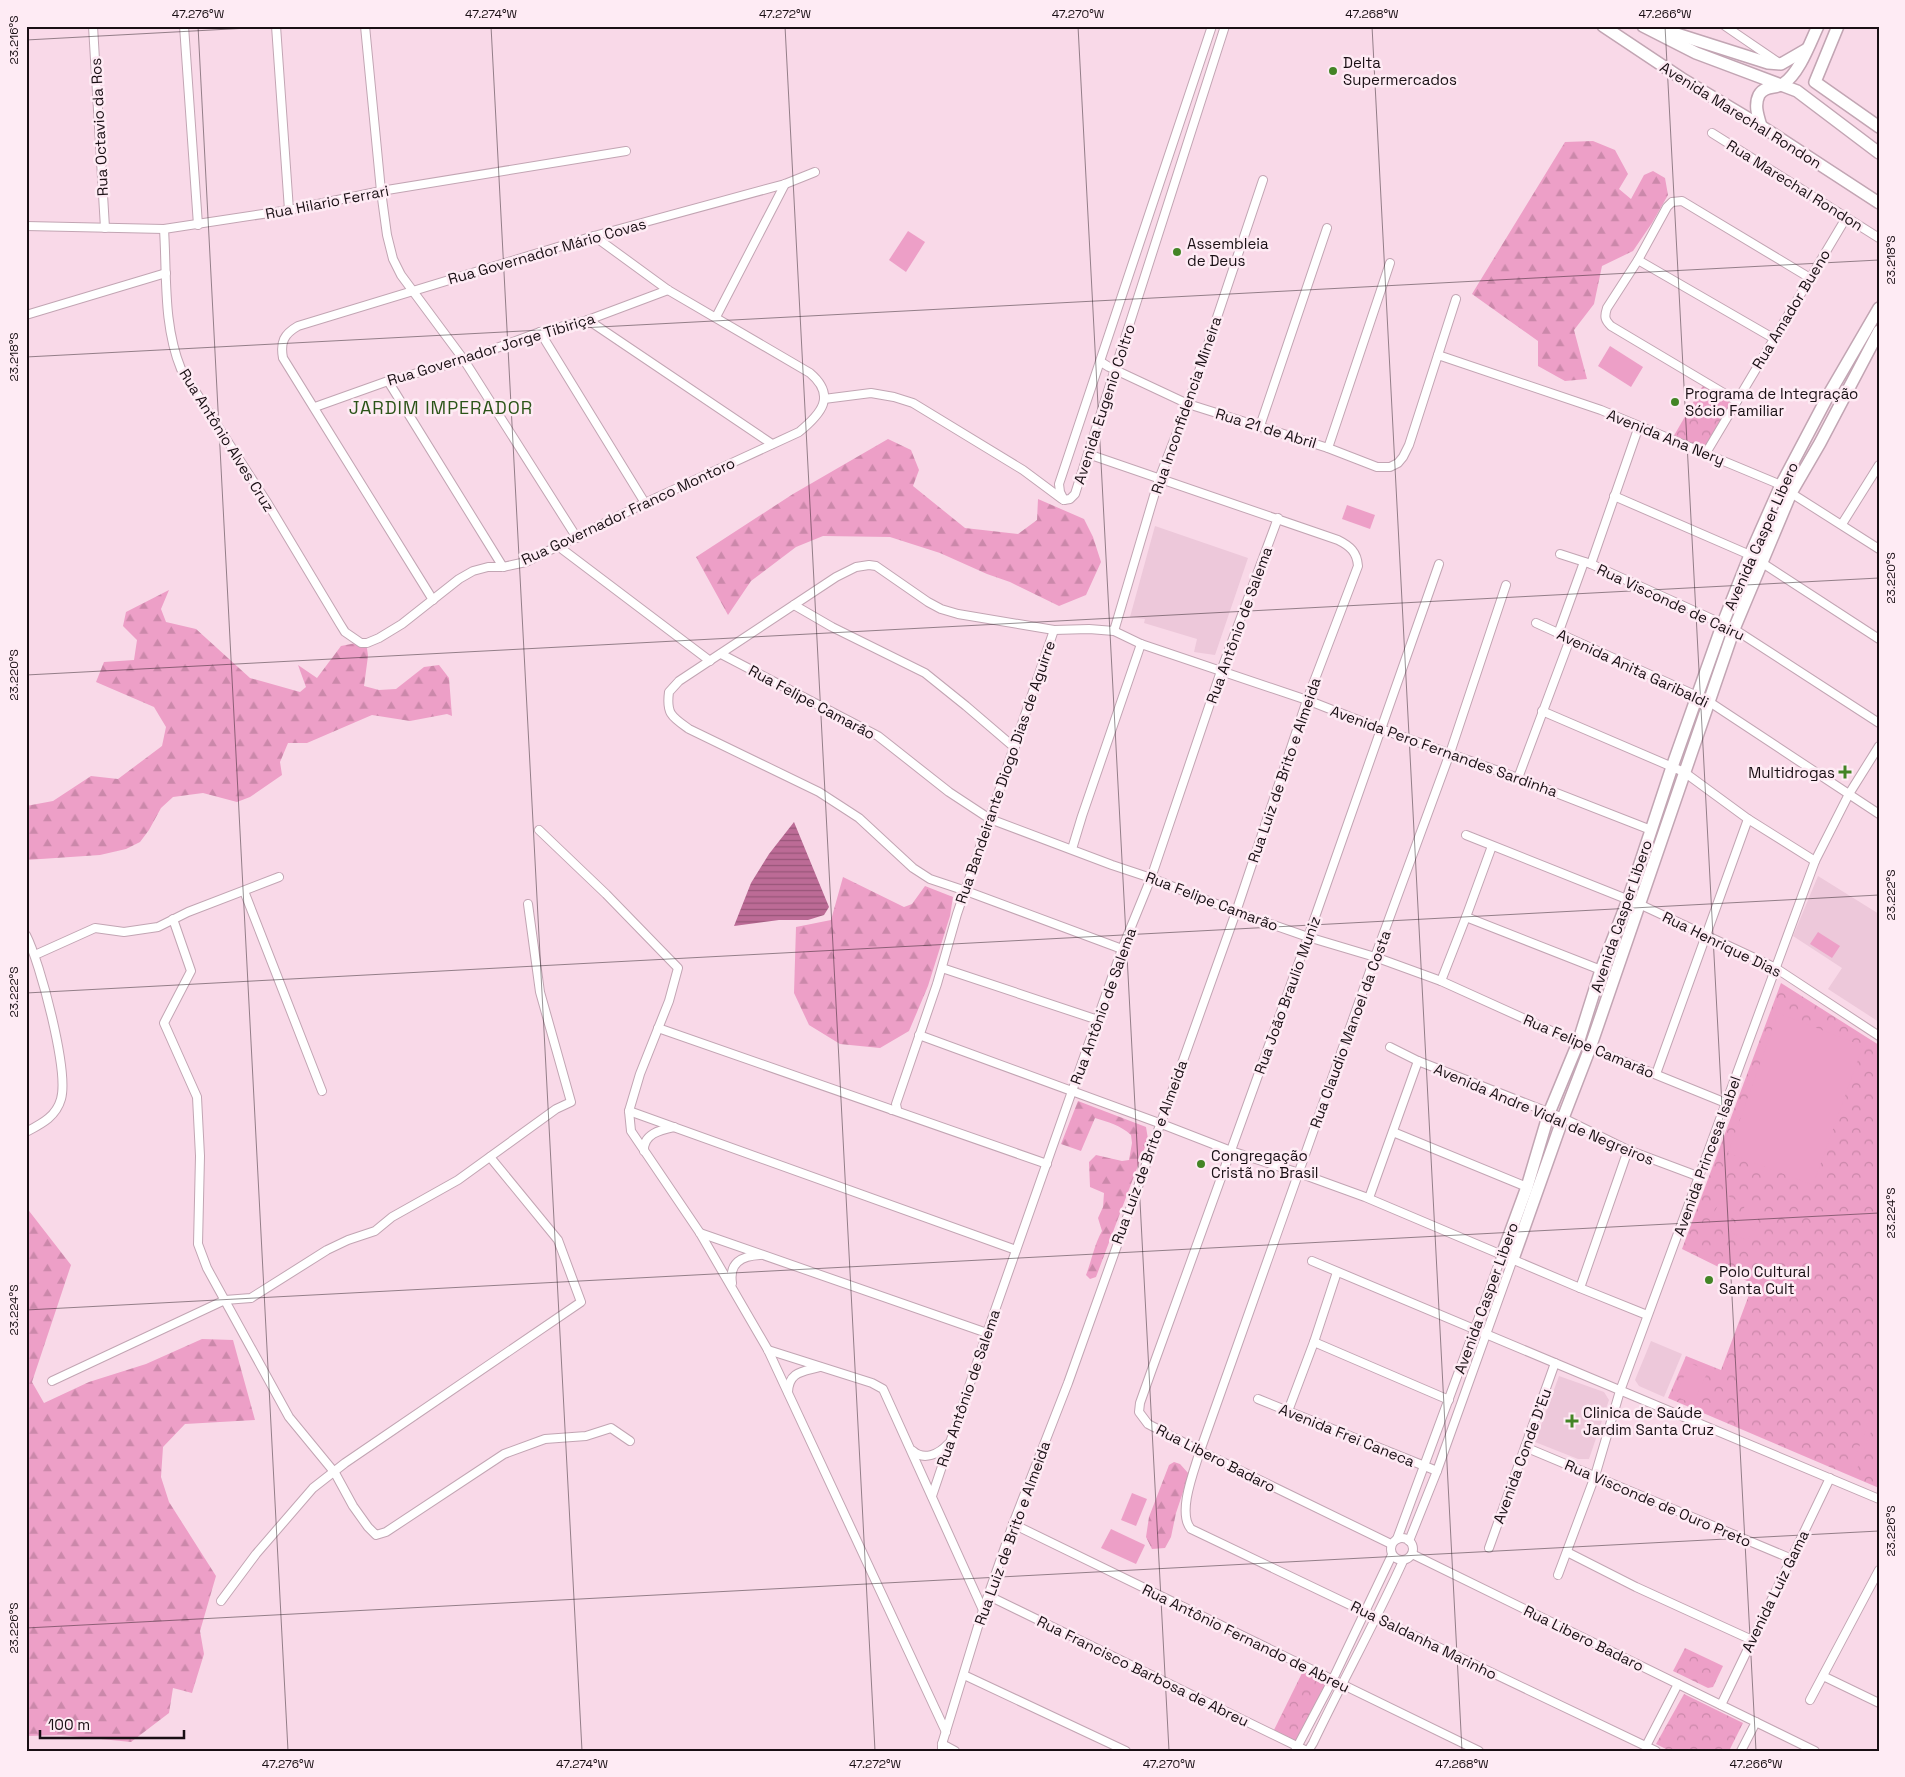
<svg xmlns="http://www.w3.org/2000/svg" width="1905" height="1777" viewBox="0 0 1905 1777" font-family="'Space Grotesk',sans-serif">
<defs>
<pattern id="forest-firs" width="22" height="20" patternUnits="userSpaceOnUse" patternTransform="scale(1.25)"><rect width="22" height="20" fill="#ed9fc7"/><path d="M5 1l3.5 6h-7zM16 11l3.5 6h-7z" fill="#cb88aa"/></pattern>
<pattern id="park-crowns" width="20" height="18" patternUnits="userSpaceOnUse" patternTransform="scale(1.25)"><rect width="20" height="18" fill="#ed9fc7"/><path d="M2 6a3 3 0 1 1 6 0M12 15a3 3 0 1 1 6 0" fill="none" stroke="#cb88aa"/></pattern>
<pattern id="water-rules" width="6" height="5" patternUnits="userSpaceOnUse" patternTransform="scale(1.25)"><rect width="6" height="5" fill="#bc6b96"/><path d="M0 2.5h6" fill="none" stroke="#985679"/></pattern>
</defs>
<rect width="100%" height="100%" fill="#f9d9e8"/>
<g fill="#edc8da">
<polygon points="1155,526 1248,558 1215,655 1194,652 1197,639 1144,623 1145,619 1130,617"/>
<polygon points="1818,876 1879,914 1879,1022 1828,989 1842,968 1793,936"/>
<polygon points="1651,1341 1682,1354 1664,1397 1639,1386 1635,1380"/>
<polygon points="1559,1376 1604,1392 1609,1400 1589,1459 1578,1459 1535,1442"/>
</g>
<g fill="url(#forest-firs)">
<polygon points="1593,141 1615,150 1628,174 1619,189 1631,199 1644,175 1653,171 1665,178 1668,195 1652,223 1633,251 1602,266 1594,304 1574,330 1587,379 1565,381 1538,366 1538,341 1472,294 1565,142"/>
<polygon points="888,439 911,450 919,470 913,486 965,528 1018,534 1037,520 1038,499 1084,519 1093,537 1101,562 1086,595 1059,606 1010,582 987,574 940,553 890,537 823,536 796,547 751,581 728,615 696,557 793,494"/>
<polygon points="169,590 161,609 166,622 196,629 250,678 300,692 306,687 298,665 317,678 341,646 366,641 368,656 364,686 379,690 396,689 424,667 439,665 449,678 452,716 447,714 410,721 372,715 307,743 288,743 280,762 282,775 250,797 237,802 203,793 173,797 161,808 149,830 140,842 126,849 100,855 26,860 26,806 53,801 91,776 118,779 162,746 166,727 154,707 96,682 104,662 134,660 137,640 123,626 126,612"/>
<polygon points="843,877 904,907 912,904 925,886 953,897 950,916 928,986 909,1031 880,1048 840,1044 809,1025 794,993 796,927 831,920"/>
<path d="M1078 1101 1146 1127 1148 1139 1096 1277 1090 1279 1086 1275C1092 1260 1094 1245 1102 1231L1098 1218 1103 1207 1104 1193 1090 1187 1089 1162 1096 1155 1122 1161 1129 1160 1132 1143 1131 1135C1120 1125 1108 1122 1095 1118L1081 1151 1061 1144Z"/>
<polygon points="26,1207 71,1265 32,1382 44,1403 89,1382 146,1364 202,1339 233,1340 255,1420 185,1424 163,1447 161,1477 169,1502 216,1576 200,1631 204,1654 192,1693 173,1688 169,1713 131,1742 61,1735 26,1736"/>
<polygon points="1174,1462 1180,1464 1189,1474 1176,1513 1171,1537 1165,1548 1152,1549 1146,1537 1149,1517 1169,1465"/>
</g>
<g fill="url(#park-crowns)">
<polygon points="1705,382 1737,401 1706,453 1672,439"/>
<polygon points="1781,983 1879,1045 1879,1488 1668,1398 1686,1356 1721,1370 1753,1284 1682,1249"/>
<polygon points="1685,1648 1723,1666 1713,1687 1708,1688 1673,1671"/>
<polygon points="1305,1667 1331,1680 1297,1746 1272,1734"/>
<polygon points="1684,1694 1743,1723 1729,1751 1670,1751 1656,1744"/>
</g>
<g fill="#ed9fc7">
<polygon points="908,231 925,242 906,272 889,260"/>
<polygon points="1610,346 1643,367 1631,387 1598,366"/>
<polygon points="1347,505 1375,515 1370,529 1342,519"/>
<polygon points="1818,932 1840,946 1832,958 1810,944"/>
<polygon points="1778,1013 1863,1046 1813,1185 1728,1153"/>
<polygon points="1724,1194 1740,1202 1725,1231 1709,1222"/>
<polygon points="1746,1204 1762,1212 1747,1241 1731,1232"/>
<polygon points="1690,1363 1708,1371 1693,1404 1675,1396"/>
<polygon points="1871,1417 1876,1419 1855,1474 1849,1472"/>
<polygon points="1132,1493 1147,1499 1136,1526 1121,1520"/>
<polygon points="1111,1529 1145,1545 1136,1564 1101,1548"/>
</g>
<polygon fill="url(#water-rules)" points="794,822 829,907 824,915 808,920 779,920 734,926 751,883 769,854"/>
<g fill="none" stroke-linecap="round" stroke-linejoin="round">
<defs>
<g id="street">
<polyline points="93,26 105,228"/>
<polyline points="184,26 198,225"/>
<polyline points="276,26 289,210"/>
<polyline points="365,26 381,191 387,235 393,259 401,275 464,360 577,538"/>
<polyline points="1725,26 1779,63"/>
<polyline points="1712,133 1879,238"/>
<polyline points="26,226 164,229 289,210 381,191 626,151"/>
<path d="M164 229C167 276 163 325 181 369L268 504 340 624 345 632 361 643H367L379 638 402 624 459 579 473 571 488 567H503L526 562 645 503 799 432C821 414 837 396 810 373L668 290 594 236"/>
<polyline points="1638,260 1773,338"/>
<polyline points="26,315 166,273"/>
<polyline points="716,317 785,184"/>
<polyline points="588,320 772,444"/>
<polyline points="540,332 645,503"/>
<polyline points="1438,355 1601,410 1781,485 1791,493 1879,549"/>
<polyline points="1101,362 1109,367 1188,404 1328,448 1377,467 1390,467 1398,463 1403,457 1409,445 1456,299"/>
<polyline points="388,381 503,567"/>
<polyline points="824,399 871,393 894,397 913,403 1023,470 1062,499"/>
<path d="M1737 401 1611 326C1605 320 1604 317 1607 308L1638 260 1667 207 1672 202 1682 201 1810 278"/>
<polyline points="315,407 388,381 464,360 540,332 588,320 668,290"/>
<polyline points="1260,426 1327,228"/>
<polyline points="1328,448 1390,263"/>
<polyline points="1706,453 1846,218"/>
<polyline points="1614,496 1750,555 1879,639"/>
<polyline points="1064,500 1070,499 1075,494 1225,26"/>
<polyline points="1064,500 1060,492 1059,484 1212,26"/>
<polyline points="1842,524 1879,465"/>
<polyline points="558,546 710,661"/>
<polyline points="1560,554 1591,564 1734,629 1879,723"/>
<polyline points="1591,564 1639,426"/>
<path d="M1506 585 1450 753 1375 957 1200 1451C1194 1471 1177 1513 1191 1529L1656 1751"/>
<path d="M433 600 283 358C280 342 284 334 298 326L594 236 785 184 815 172"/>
<polyline points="794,605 832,627 925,673 966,706 1015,748"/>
<polyline points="1536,623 1708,701 1879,814"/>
<polyline points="1114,631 1159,479 1188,404 1263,180"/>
<polyline points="1558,634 1584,562"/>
<polyline points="721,654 878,736 949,792 990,819 1112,865 1151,878 1236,912 1308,937 1375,957 1441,981 1578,1043 1726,1103"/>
<polyline points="1542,711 1684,772 1748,819 1815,861"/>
<polyline points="1518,778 1570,639"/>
<polyline points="539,830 606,894 678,968 669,1001 640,1074 629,1111 631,1131 700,1233 768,1350 946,1732"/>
<polyline points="1466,835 1639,904 1774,967 1879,1036"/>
<polyline points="1072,849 1082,816 1141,644"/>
<polyline points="244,891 322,1091"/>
<polyline points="1466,917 1601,970"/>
<polyline points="173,919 191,971 164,1023 197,1097 200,1156 198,1244 207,1268 289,1417 335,1473 353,1506 368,1527 376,1535 386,1532 504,1454 545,1439 586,1436 611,1428 630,1441"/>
<path d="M26 935C40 962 69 1071 61 1099 56 1117 41 1124 26 1132"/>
<path d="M1122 949 966 891 930 879 913 868 859 818 819 792 689 729C672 717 666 714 669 692L679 681 836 577 856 567 869 565 876 566 928 602 941 609 958 614 1054 630 1089 629 1114 631 1141 644 1307 700 1381 729 1518 778 1651 830"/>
<polyline points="35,955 95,928 124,932 158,927 188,912 279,877"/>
<polyline points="942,968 1098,1020"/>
<polyline points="1441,981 1466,917 1492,846"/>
<polyline points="658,1028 1047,1164"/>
<polyline points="919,1035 1159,1123 1231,1151 1299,1173 1365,1197 1580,1288 1647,1315"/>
<polyline points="1390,1047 1418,1061 1563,1118 1628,1150 1700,1177"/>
<polyline points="1656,1074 1748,819"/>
<polyline points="892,1110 897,1109 896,1104 937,984 957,914 1054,630"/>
<polyline points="629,1111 1016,1250"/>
<polyline points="1393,1132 1527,1187"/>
<path d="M644 1151C643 1134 660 1130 674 1127"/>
<polyline points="1369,1198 1418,1061"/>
<polyline points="700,1233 987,1333"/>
<polyline points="1312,1261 1879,1499"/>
<path d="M732 1283C729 1263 741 1256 760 1255"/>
<polyline points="1580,1288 1628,1150"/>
<polyline points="1314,1342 1449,1400"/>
<polyline points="768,1350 872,1383 883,1389 983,1610"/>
<polyline points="52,1381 225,1300 251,1298 327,1250 348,1240 375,1231 392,1217 458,1180 556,1109 571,1102 540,992 528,904"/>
<path d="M788 1392C789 1371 803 1372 820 1367"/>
<polyline points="1258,1399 1437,1471"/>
<polyline points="1288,1411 1314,1342 1337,1272"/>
<polyline points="1525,1447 1792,1559"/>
<path d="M913 1451C924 1461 939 1454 948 1444"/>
<polyline points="932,1496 987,1333 1122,949 1151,878 1221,671 1278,518"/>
<polyline points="1013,1524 1479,1751"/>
<circle cx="1402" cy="1549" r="11"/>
<polyline points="1397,1539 1502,1255"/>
<polyline points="1409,1541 1437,1471 1513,1259"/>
<polyline points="1391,1544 1200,1451 1148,1424 1139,1412 1140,1403 1151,1372 1308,937 1439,564"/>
<polyline points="1489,1548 1555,1363"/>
<polyline points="1567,1552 1636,1587 1752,1640"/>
<polyline points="1412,1554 1815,1751"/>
<polyline points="1558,1575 1595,1476 1620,1391 1815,861 1849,794 1879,746"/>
<polyline points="989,1596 1307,1751"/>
<polyline points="221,1601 256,1554 313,1488 345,1463 581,1302 558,1240 490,1157"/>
<polyline points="964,1675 1126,1751"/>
<polyline points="1823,1676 1879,1703"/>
<polyline points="1810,1700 1879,1570"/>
<polyline points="1721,1705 1830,1478"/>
<polyline points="942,1744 955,1751"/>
<polyline points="1646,1746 1678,1684"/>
<path d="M942 1751V1744L983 1610 1013 1524 1068 1383 1236 912 1307 700 1358 566C1357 552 1350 546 1338 540L1088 454"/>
<polyline points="1295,1751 1332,1681 1392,1555"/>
<path d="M1308 1751 1313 1743C1342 1682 1375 1623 1403 1561"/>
<polyline points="1741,1751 1756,1722"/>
</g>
<g id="secondary">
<polyline points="1603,26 1684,80 1761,126 1879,203"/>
<polyline points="1643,26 1696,53 1797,91 1879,153"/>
<polyline points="1838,26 1815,82 1879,127"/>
<polyline points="1661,29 1768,63 1781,64 1807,49"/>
<path d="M1761 126C1758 116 1754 105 1759 95 1765 85 1776 89 1783 84 1799 74 1810 43 1818 26"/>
<polyline points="1502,1255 1527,1187 1549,1113 1578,1043 1601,970 1628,900 1672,767 1723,623 1750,555 1781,485 1829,394 1879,308"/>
<polyline points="1513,1259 1563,1118 1590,1048 1734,629 1791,493 1820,443 1879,331"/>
</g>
</defs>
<use href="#street" stroke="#c2a5b3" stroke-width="10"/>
<use href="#secondary" stroke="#c2a5b3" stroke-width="14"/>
<use href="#street" stroke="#fff" stroke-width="8"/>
<use href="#secondary" stroke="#fff" stroke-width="11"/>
</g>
<path fill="none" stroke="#190f14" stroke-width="1" stroke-opacity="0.45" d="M198 26 288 1751M491 26 582 1751M785 26 875 1751M1078 26 1169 1751M1372 26 1462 1751M1665 26 1756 1751M26 40 286 26M26 357 1879 260M26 675 1879 578M26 993 1879 895M26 1310 1879 1213M26 1628 1879 1531"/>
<g fill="#438425" stroke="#feebf4" stroke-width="2">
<circle cx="1333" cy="71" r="5"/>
<circle cx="1177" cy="252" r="5"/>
<circle cx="1675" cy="402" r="5"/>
<path d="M1842.5 764.5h5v5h5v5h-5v5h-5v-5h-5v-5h5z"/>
<circle cx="1201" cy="1164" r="5"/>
<circle cx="1709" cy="1280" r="5"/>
<path d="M1569.5 1413.5h5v5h5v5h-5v5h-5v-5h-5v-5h5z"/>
</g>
<g text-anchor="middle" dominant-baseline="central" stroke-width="5" stroke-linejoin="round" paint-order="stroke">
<g font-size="15" fill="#190f14" stroke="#feebf4" text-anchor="start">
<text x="1343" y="62">Delta<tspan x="1343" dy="17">Supermercados</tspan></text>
<text x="1187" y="243">Assembleia<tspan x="1187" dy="17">de Deus</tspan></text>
<text x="1685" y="393">Programa de Integração<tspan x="1685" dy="17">Sócio Familiar</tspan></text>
<text x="1835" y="772" text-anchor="end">Multidrogas</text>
<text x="1211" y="1155">Congregação<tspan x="1211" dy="17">Cristã no Brasil</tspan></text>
<text x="1719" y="1271">Polo Cultural<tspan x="1719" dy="17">Santa Cult</tspan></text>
<text x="1583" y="1412">Clinica de Saúde<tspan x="1583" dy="17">Jardim Santa Cruz</tspan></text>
</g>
<g font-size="15" fill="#190f14" stroke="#feebf4">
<text transform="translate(1741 115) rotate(32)">Avenida Marechal Rondon</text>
<text transform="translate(99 127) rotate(-93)">Rua Octavio da Ros</text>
<text transform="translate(1795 185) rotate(32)">Rua Marechal Rondon</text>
<text transform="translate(327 202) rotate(-11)">Rua Hilario Ferrari</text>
<text transform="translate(547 251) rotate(-16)">Rua Governador Mário Covas</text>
<text transform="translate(1791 309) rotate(-59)">Rua Amador Bueno</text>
<text transform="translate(491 349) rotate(-17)">Rua Governador Jorge Tibiriça</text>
<text transform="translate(1104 404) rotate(-72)">Avenida Eugenio Coltro</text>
<text transform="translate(1186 405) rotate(-71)">Rua Inconfidencia Mineira</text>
<text transform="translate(1266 428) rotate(17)">Rua 21 de Abril</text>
<text transform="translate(1666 437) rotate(22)">Avenida Ana Nery</text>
<text transform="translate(227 440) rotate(58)">Rua Antônio Alves Cruz</text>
<text transform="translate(628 511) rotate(-25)">Rua Governador Franco Montoro</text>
<text transform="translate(1761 536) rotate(-66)">Avenida Casper Libero</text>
<text transform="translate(1671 602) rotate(25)">Rua Visconde de Cairu</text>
<text transform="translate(1239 625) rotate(-70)">Rua Antônio de Salema</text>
<text transform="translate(1633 668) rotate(25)">Avenida Anita Garibaldi</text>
<text transform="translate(812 702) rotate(28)">Rua Felipe Camarão</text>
<text transform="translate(1444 751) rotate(20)">Avenida Pero Fernandes Sardinha</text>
<text transform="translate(1284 770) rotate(-71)">Rua Luiz de Brito e Almeida</text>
<text transform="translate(1005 772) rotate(-71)">Rua Bandeirante Diogo Dias de Aguirre</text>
<text transform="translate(1212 901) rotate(21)">Rua Felipe Camarão</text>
<text transform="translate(1621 916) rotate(-71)">Avenida Casper Libero</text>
<text transform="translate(1722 944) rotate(26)">Rua Henrique Dias</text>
<text transform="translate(1287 995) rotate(-70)">Rua João Braulio Muniz</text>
<text transform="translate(1103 1006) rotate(-70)">Rua Antônio de Salema</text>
<text transform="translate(1350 1029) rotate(-70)">Rua Claudio Manoel da Costa</text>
<text transform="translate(1589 1046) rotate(23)">Rua Felipe Camarão</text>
<text transform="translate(1544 1114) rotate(23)">Avenida Andre Vidal de Negreiros</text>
<text transform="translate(1149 1152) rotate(-70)">Rua Luiz de Brito e Almeida</text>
<text transform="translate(1707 1156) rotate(-70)">Avenida Princesa Isabel</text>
<text transform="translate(1486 1298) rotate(-70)">Avenida Casper Libero</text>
<text transform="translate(968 1388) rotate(-71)">Rua Antônio de Salema</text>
<text transform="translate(1347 1435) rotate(22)">Avenida Frei Caneca</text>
<text transform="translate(1522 1456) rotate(-70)">Avenida Conde D'Eu</text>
<text transform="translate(1216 1458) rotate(27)">Rua Libero Badaro</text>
<text transform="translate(1658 1503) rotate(23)">Rua Visconde de Ouro Preto</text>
<text transform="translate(1012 1533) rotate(-70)">Rua Luiz de Brito e Almeida</text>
<text transform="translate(1775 1591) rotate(-64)">Avenida Luiz Gama</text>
<text transform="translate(1246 1638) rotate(26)">Rua Antônio Fernando de Abreu</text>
<text transform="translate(1584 1638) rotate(26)">Rua Libero Badaro</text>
<text transform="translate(1424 1640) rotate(26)">Rua Saldanha Marinho</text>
<text transform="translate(1143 1671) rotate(26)">Rua Francisco Barbosa de Abreu</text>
</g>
<g font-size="18" letter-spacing="1" fill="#2b5418" stroke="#feebf4">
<text x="441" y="407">JARDIM IMPERADOR</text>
</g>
</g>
<rect width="1905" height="1777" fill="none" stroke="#feebf4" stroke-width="55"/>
<path d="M40 1730v8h144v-8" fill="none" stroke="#190f14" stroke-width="2.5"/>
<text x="48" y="1730" font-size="15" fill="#190f14" stroke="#feebf4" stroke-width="4" paint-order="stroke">100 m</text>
<rect x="28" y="28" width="1850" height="1722" fill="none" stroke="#190f14" stroke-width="2"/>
<g font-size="12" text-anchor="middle" fill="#190f14">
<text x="198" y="18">47.276°W</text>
<text x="491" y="18">47.274°W</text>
<text x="785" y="18">47.272°W</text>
<text x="1078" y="18">47.270°W</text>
<text x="1372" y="18">47.268°W</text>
<text x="1665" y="18">47.266°W</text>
<text transform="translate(14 40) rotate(-90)" y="4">23.216°S</text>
<text transform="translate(1891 260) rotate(-90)" y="4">23.218°S</text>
<text transform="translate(14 357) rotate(-90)" y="4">23.218°S</text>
<text transform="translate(1891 578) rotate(-90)" y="4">23.220°S</text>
<text transform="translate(14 675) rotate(-90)" y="4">23.220°S</text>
<text transform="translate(1891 895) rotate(-90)" y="4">23.222°S</text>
<text transform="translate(14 992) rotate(-90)" y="4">23.222°S</text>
<text transform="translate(1891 1213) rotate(-90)" y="4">23.224°S</text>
<text transform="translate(14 1310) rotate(-90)" y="4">23.224°S</text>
<text transform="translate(1891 1531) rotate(-90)" y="4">23.226°S</text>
<text transform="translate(14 1628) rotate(-90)" y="4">23.226°S</text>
<text x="288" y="1768">47.276°W</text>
<text x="582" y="1768">47.274°W</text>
<text x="875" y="1768">47.272°W</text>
<text x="1169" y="1768">47.270°W</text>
<text x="1462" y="1768">47.268°W</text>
<text x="1756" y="1768">47.266°W</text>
</g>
</svg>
